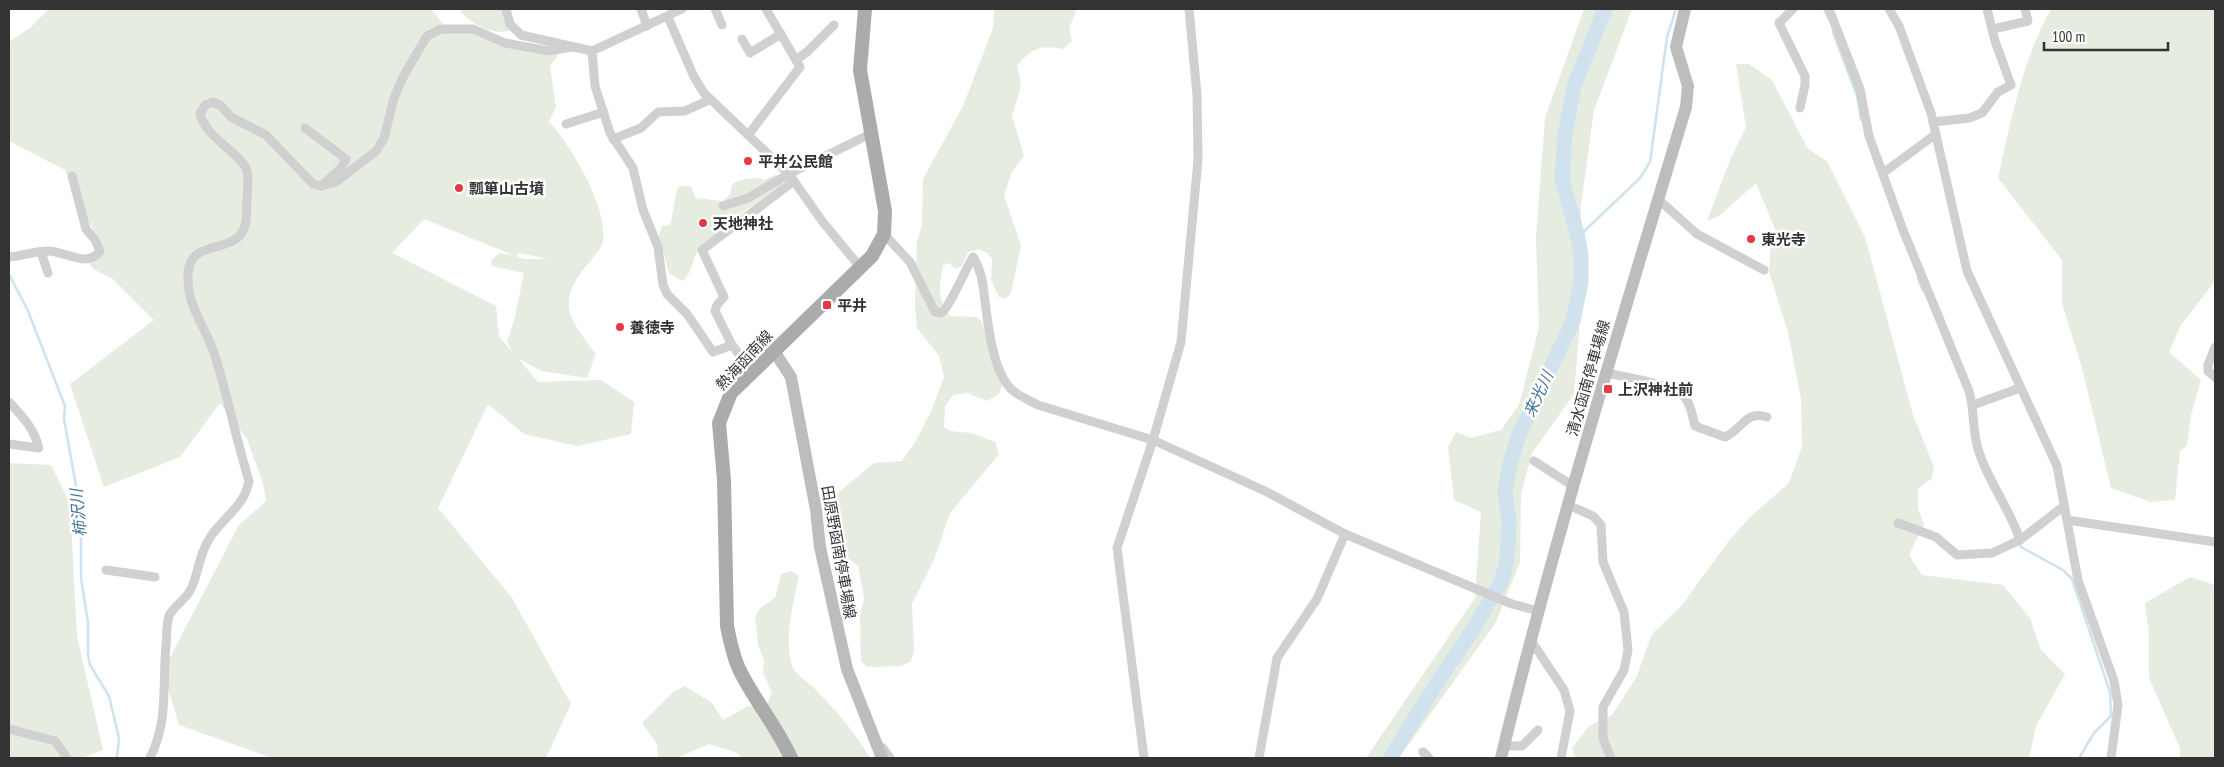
<svg xmlns="http://www.w3.org/2000/svg" width="2224" height="767" viewBox="0 0 2224 767" font-family="'PT Sans Narrow','Noto Sans JP',sans-serif">
<rect width="100%" height="100%" fill="#fff"/>
<g fill="#e6ecdf" fill-rule="evenodd">
<path d="M49 9H431L446 28 477 31 558 55 550 66 556 107 549 121C571 147 607 204 603 240 601 251 593 257 587 265 555 303 570 320 596 354L587 378 541 371 518 358 538 382 601 380 634 402 631 434 577 446 524 434 488 404 438 508 512 598 571 704 546 758H272L179 725 163 671 239 525 266 501 263 483 247 439 220 403 180 457 104 487 70 384 154 320 113 279 93 269 88 261 100 245 65 170 9 141V42L31 27ZM424 219 513 255 499 253 491 261 492 266 524 273 515 317 507 342 513 352 499 337 496 306 392 253ZM518 253 549 259H525L517 257Z"/>
<path d="M459 9H502L511 30C493 37 469 23 459 9Z"/>
<path d="M994 9H1077L1069 28 1072 41 1063 49C1039 44 1032 49 1017 65L1021 86 1012 116 1024 156 1012 172 1004 195 1021 245 1011 293 1005 299 999 297 991 280 992 259 987 253 979 249 968 252 962 266 955 268 949 263 943 265C939 285 937 299 950 316L977 317 982 322 1002 386 999 394 987 401 967 393 953 395 945 407 944 427 950 431 971 433 995 442 999 454 950 513 935 557 912 604 914 651 911 661 901 666 867 667 861 661 860 617 864 598 858 566 839 551 833 540 834 496 874 463 902 461 916 441 932 409 944 377 939 356 917 328 915 305 917 241 922 225 923 179 963 106 993 28Z"/>
<polygon points="1584,9 1632,9 1594,110 1581,205 1579,334 1574,394 1532,453 1521,494 1520,562 1496,622 1399,758 1366,758 1475,598 1481,512 1454,500 1448,447 1456,432 1471,438 1501,430 1519,405 1539,327 1536,238 1545,118"/>
<path d="M2051 9H2215V281L2181 325 2169 352 2201 380 2191 415 2187 446 2180 451 2175 500 2151 502 2111 488 2082 368 2062 303V260L1998 178C2011 120 2022 61 2051 9Z"/>
<polygon points="1736,64 1749,64 1772,80 1808,149 1827,161 1865,237 1913,415 1934,467 1932,478 1918,489 1918,509 1924,524 1909,555 1922,575 2003,585 2030,618 2041,650 2065,674 2036,726 2029,758 1575,758 1572,748 1589,726 1612,715 1636,678 1652,634 1682,605 1728,542 1749,518 1788,484 1793,472 1802,447 1801,399 1788,332 1769,272 1771,241 1777,234 1756,183 1719,216 1707,221 1730,160 1746,127"/>
<path d="M775 175 779 176 782 185 733 219C730 227 718 238 711 242 706 243 704 243 700 247 692 257 693 274 682 281L669 273 663 251 657 242 662 226 670 225 671 222 677 189 681 186H691L695 198 723 201 731 193C731 192 731 186 732 185 736 179 759 176 764 180Z"/>
<polygon points="9,463 51,465 70,503 77,636 103,750 82,758 9,758"/>
<path d="M791 571 799 576C794 599 781 650 795 671 799 677 807 681 812 686 834 708 855 732 870 758H741L737 753 709 744 677 758H658L657 744 642 723 673 692 685 686 712 703 723 720 748 706 756 708 767 703 772 693 763 673 764 660 758 645 755 617 760 608 775 598 781 574Z"/>
<polygon points="2190,577 2215,585 2215,758 2180,758 2180,748 2149,678 2149,634 2145,603"/>
</g>
<g fill="none" stroke-linecap="round" stroke-linejoin="round">
<g stroke="#cfe2ee" stroke-width="2.5">
<polyline points="1824,9 1828,18"/>
<polyline points="1833,32 1857,96 1861,120"/>
<polyline points="1578,237 1640,178 1650,162 1667,37 1676,9"/>
<polyline points="9,274 28,311 65,406 64,419 81,514 81,579 88,622 88,655 90,665 109,696 119,738 117,758"/>
<polyline points="1918,278 1923,291"/>
<polyline points="2018,542 2021,547 2063,570 2072,579 2110,692 2111,716 2094,733 2079,758"/>
</g>
<polyline stroke="#cfe2ee" stroke-width="15" points="1390,758 1440,678 1472,631 1502,580 1507,559 1509,523 1505,492 1510,464 1518,437 1573,321 1581,282 1581,256 1578,237 1562,179 1565,133 1574,86 1605,9"/>
<g stroke="#d0d0d0" stroke-width="9">
<polyline points="506,9 510,24 521,35 592,51 682,9"/>
<polyline points="641,9 647,26"/>
<polyline points="715,9 722,25"/>
<polyline points="1793,9 1779,23 1805,76 1805,85 1800,108"/>
<path d="M1829 9 1860 89 1869 136 1903 230 1969 391C1975 411 1972 433 1979 452 1989 483 2010 509 2020 540"/>
<polyline points="1889,9 1899,26 1931,113 1967,271 2057,466 2078,580 2114,681 2118,705 2111,758"/>
<polyline points="668,17 694,77 704,93 789,174 870,134"/>
<polyline points="1993,29 2028,21 2025,9"/>
<polyline points="742,39 750,53 781,34"/>
<polyline points="592,51 595,86 610,133 633,168 643,210 658,247 663,285 667,294 687,314 713,352 732,345"/>
<polyline points="796,60 807,52 834,25"/>
<polyline points="1933,122 1969,118 1982,113 1998,92 2011,85 1995,41 1987,9"/>
<polyline points="566,124 604,112"/>
<polyline points="305,128 346,159 341,168 321,186"/>
<polyline points="749,134 800,67 766,9"/>
<polyline points="613,139 641,128 658,112 685,111 709,100"/>
<polyline points="1883,173 1936,134"/>
<polyline points="1658,199 1697,234 1764,270"/>
<polyline points="723,206 748,198 789,174 822,221 860,267"/>
<path d="M884 234 910 262 935 312 941 313C949 309 966 268 973 257 982 271 983 285 985 301 988 326 993 371 1011 389 1018 396 1029 400 1038 405L1153 440 1265 491 1345 534 1512 604 1539 611"/>
<polyline points="41,252 48,273"/>
<path d="M9 257C22 256 35 251 48 251 66 251 86 269 100 251L95 240 86 229 72 176"/>
<polyline points="2215,347 2208,365 2208,371 2215,377"/>
<polyline points="752,372 732,345 715,311 717,305 724,297 702,250 794,181"/>
<path d="M1607 373C1625 377 1675 384 1686 399 1691 406 1693 417 1695 426L1725 437C1742 430 1745 410 1767 417"/>
<path d="M9 402C22 416 34 428 39 448L9 444"/>
<polyline points="1973,405 2020,388"/>
<polyline points="1534,461 1573,486"/>
<polyline points="1568,505 1593,516 1601,525 1603,562 1624,612 1628,650 1624,670 1603,707 1603,739 1611,758"/>
<polyline points="2067,520 2215,542"/>
<polyline points="1898,523 1936,537 1957,555 1992,553 2020,540 2064,506"/>
<polyline points="106,570 155,577"/>
<polyline points="1530,639 1564,690 1570,711 1561,758"/>
<polyline points="9,729 55,741 67,758"/>
<polyline points="879,746 883,748 890,758"/>
<polyline points="1504,746 1522,746 1538,730"/>
<polyline points="1423,752 1429,758"/>
<path d="M150 758C169 719 162 688 166 646 167 636 166 625 169 616 173 606 186 600 191 589 199 572 199 553 211 536 225 516 245 505 249 481 236 439 228 397 215 356 207 328 186 307 188 274 189 241 228 252 241 234 248 225 246 212 247 201 247 192 249 180 247 171 242 154 207 139 200 114L205 105 213 102 220 105 231 117 266 135 313 184 321 186 336 182 376 151 384 138 394 98 403 77 427 36 441 29H473L505 43 549 51 572 47"/>
<polyline points="1144,758 1117,548 1153,440 1181,342 1198,160 1197,95 1189,9"/>
<polyline points="1259,758 1277,658 1317,599 1345,534"/>
</g>
<g stroke="#bdbdbd" stroke-width="12">
<polyline points="774,351 791,377 816,510 820,547 847,669 882,758"/>
<path d="M1501 758C1554 539 1621 323 1686 107L1688 86 1676 47 1685 9"/>
</g>
<path stroke="#ababab" stroke-width="14" d="M791 758C777 727 755 701 740 671 733 657 730 641 727 626L724 480 719 423 731 393 872 256 884 234 885 211 860 70 865 9"/>
</g>
<g fill="#e63946" stroke="#fff" stroke-width="2">
<circle cx="748" cy="161" r="5"/>
<circle cx="459" cy="188" r="5"/>
<circle cx="703" cy="223" r="5"/>
<circle cx="1751" cy="239" r="5"/>
<rect x="822" y="300" width="10" height="10" rx="2.5"/>
<circle cx="620" cy="327" r="5"/>
<rect x="1603" y="384" width="10" height="10" rx="2.5"/>
</g>
<g text-anchor="middle" dominant-baseline="central" stroke-width="5" stroke-linejoin="round" paint-order="stroke">
<g font-size="15" font-weight="bold" fill="#333" stroke="#fff" text-anchor="start">
<text x="758" y="161">平井公民館</text>
<text x="469" y="188">瓢箪山古墳</text>
<text x="713" y="223">天地神社</text>
<text x="1761" y="239">東光寺</text>
<text x="837" y="305">平井</text>
<text x="630" y="327">養徳寺</text>
<text x="1618" y="389">上沢神社前</text>
</g>
<g font-size="15" fill="#333" stroke="#fff">
<text transform="translate(744 360) rotate(-47)">熱海函南線</text>
<text transform="translate(1588 378) rotate(-74)">清水函南停車場線</text>
<text transform="translate(839 552) rotate(80)">田原野函南停車場線</text>
</g>
<g font-size="16" font-style="italic" fill="#3f7597" stroke="#fff">
<text transform="translate(1538 394) rotate(-65)">来光川</text>
<text transform="translate(78 513) rotate(-95)">柿沢川</text>
</g>
</g>
<rect width="2224" height="767" fill="none" stroke="#333333" stroke-width="20"/>
<path d="M2044 42v8h124v-8" fill="none" stroke="#333333" stroke-width="2.5"/>
<text x="2052" y="42" font-size="15" fill="#333333" stroke="#ffffff" stroke-width="4" paint-order="stroke">100 m</text>
</svg>
